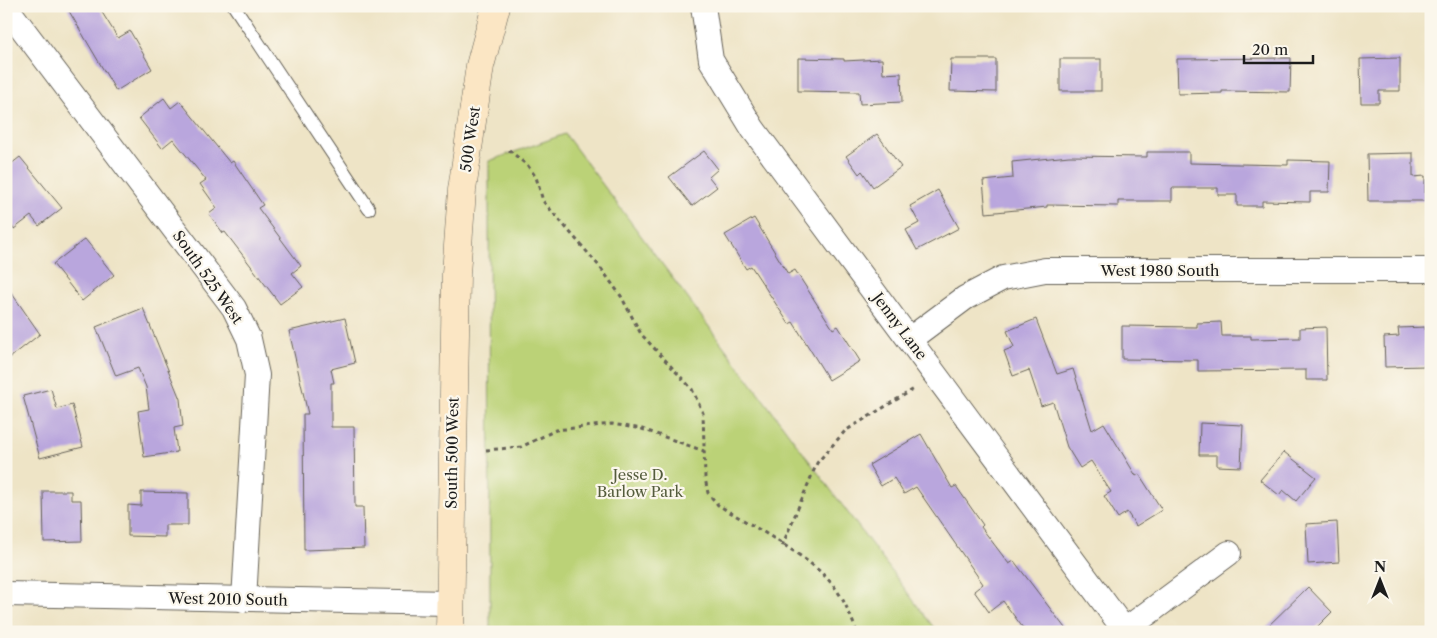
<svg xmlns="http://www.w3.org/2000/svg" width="1437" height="638" viewBox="0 0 1437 638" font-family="'Libre Caslon Text',serif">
<rect width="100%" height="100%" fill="#fbf7ec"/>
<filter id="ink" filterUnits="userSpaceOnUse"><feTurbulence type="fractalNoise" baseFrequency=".02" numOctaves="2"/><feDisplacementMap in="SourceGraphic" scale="10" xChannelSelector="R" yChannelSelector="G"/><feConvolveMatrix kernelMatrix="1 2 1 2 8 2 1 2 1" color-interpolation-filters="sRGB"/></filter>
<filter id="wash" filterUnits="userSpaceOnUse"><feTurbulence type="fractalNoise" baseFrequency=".0096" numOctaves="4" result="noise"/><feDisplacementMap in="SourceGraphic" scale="20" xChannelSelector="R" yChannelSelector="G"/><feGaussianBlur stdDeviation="1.12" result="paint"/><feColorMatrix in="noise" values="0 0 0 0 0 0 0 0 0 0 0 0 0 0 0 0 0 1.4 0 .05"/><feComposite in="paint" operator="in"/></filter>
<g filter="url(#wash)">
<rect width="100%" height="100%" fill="#eee4c6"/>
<polygon fill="#bbd277" stroke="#6c774a" points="565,134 937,632 490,632 489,161"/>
<g id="blocks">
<g fill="#b9a6dd">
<polygon points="66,6 98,6 118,38 130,31 152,69 116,91"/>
<polygon points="798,58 844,59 844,61 882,59 883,74 901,73 902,102 860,104 859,92 798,91"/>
<polygon points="1291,58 1290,92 1222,91 1222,93 1178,94 1177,59"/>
<polygon points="1400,58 1400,91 1379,91 1379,103 1361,103 1360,59"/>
<polygon points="951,59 996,59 996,92 950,91"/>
<rect x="1060" y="59" width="41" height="32"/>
<polygon points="164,98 171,108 180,101 230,163 233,161 263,205 258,208 301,266 292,273 303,287 280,304 225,232 223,233 209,214 217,208 200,184 206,180 173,139 162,148 139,118"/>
<polygon points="877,134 901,167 873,187 862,171 859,174 846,156"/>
<polygon points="704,151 718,169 709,177 717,187 692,206 669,177"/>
<polygon points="1147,152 1189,152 1189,163 1288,165 1288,160 1330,161 1329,192 1310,192 1310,202 1262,201 1262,206 1237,206 1237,195 1218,195 1218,188 1172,188 1172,201 1118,201 1118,206 1047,205 1047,207 986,213 983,181 1013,178 1012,162 1069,156 1147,157"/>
<polygon points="1413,153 1413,177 1425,176 1425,201 1368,201 1367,154"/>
<polygon points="20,157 62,208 39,226 31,216 14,229 6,219 6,168"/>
<polygon points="938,190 959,228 917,250 906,230 919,223 910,206"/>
<polygon points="754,218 788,274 795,270 833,329 838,326 860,361 829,380 793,322 789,324 751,266 746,269 725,235"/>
<polygon points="85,239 114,275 82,301 53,264"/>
<polygon points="6,285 40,334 6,361"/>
<polygon points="143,308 180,399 183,426 174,428 177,452 144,457 138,411 149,409 146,387 138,368 116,376 96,327"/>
<polygon points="345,318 355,363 331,369 334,383 331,383 331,427 354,427 355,507 363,507 364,548 304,550 303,414 308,414 289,331"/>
<polygon points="1036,319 1057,374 1073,369 1092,430 1104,423 1136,476 1139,474 1162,510 1136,526 1127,512 1118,518 1104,496 1111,492 1091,461 1080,468 1067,447 1053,402 1041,406 1029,370 1013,376 1004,351 1014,347 1007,331"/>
<polygon points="1221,322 1222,336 1251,336 1251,339 1300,338 1300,328 1326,327 1327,380 1306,380 1306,370 1198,371 1198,360 1122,359 1122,326 1197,327 1197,323"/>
<polygon points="1425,327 1426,366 1385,367 1384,337 1399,336 1398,328"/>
<polygon points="51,389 57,409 72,405 83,447 40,458 23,396"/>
<polygon points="1200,423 1243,425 1241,467 1217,466 1217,455 1199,455"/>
<polygon points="921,434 952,488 956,486 983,525 981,527 1009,564 1014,561 1068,632 1026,632 1003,601 989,612 974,591 983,584 916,487 904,494 894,478 881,486 869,465"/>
<polygon points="1284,452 1316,477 1296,501 1283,490 1279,495 1260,480"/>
<polygon points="43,491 71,491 71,500 81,500 82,541 44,542"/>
<polygon points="141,492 188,493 188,525 165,525 165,537 128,536 128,505 141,506"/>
<polygon points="1337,522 1339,562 1308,564 1306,524"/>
<polygon points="1308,587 1332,612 1312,632 1262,632"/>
</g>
</g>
</g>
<g filter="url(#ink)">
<use href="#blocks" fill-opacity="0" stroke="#666258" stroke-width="1"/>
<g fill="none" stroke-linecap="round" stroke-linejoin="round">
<defs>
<polyline id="lane" points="234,6 369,209"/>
<g id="street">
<polyline points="703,6 711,60 753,129 1126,632"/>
<polyline points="6,7 234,308 249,339 257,375 244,600"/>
<polyline points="910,339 965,298 1003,278 1045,270 1431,270"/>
<polyline points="6,594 449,603"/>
<polyline points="1125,630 1229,553"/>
</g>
<polyline id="secondary" points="450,632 456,274 462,190 480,66 496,6"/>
</defs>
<use href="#lane" stroke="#666258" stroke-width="14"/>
<use href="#street" stroke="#666258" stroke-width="26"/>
<use href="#secondary" stroke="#666258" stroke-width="29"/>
<g stroke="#666258" stroke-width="3" stroke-dasharray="4 4" stroke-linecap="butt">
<path d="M509 150 528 166 536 177 543 201 600 267 621 296 641 334 692 389 703 413 705 478 708 493 718 505C749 524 811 557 832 584 844 598 850 615 857 632"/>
<polyline points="486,450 521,447 556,430 612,424 642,429 704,451"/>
<polyline points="782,546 817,463 845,431 914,389"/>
</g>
<use href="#lane" stroke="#fff" stroke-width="12"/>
<use href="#street" stroke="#fff" stroke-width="24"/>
<use href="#secondary" stroke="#fbe6c4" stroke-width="28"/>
</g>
</g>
<g text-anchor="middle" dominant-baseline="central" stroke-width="4.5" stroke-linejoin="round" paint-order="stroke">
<g font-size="15" fill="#1c1c1c" stroke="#fbf7ec">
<text transform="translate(470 139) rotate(-82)">500 West</text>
<text x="1160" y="270">West 1980 South</text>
<text transform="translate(208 277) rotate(55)">South 525 West</text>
<text transform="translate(900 326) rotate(53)">Jenny Lane</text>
<text transform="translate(452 453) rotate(-89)">South 500 West</text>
<text transform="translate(228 599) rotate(1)">West 2010 South</text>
</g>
<g font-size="15" fill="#545c3c" stroke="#fbf7ec">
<text x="640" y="474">Jesse D.<tspan x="640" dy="17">Barlow Park</tspan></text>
</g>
</g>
<rect width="1437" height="638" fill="none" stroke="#fbf7ec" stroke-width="25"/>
<g transform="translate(1380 580)" stroke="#fbf7ec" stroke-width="4" paint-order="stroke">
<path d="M0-4L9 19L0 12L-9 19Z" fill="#1c1c1c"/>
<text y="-8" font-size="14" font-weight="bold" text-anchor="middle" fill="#1c1c1c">N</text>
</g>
<path d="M1244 55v8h69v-8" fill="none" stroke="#1c1c1c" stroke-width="2.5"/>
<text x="1252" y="55" font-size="15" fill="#1c1c1c" stroke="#fbf7ec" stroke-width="4" paint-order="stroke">20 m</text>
</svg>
